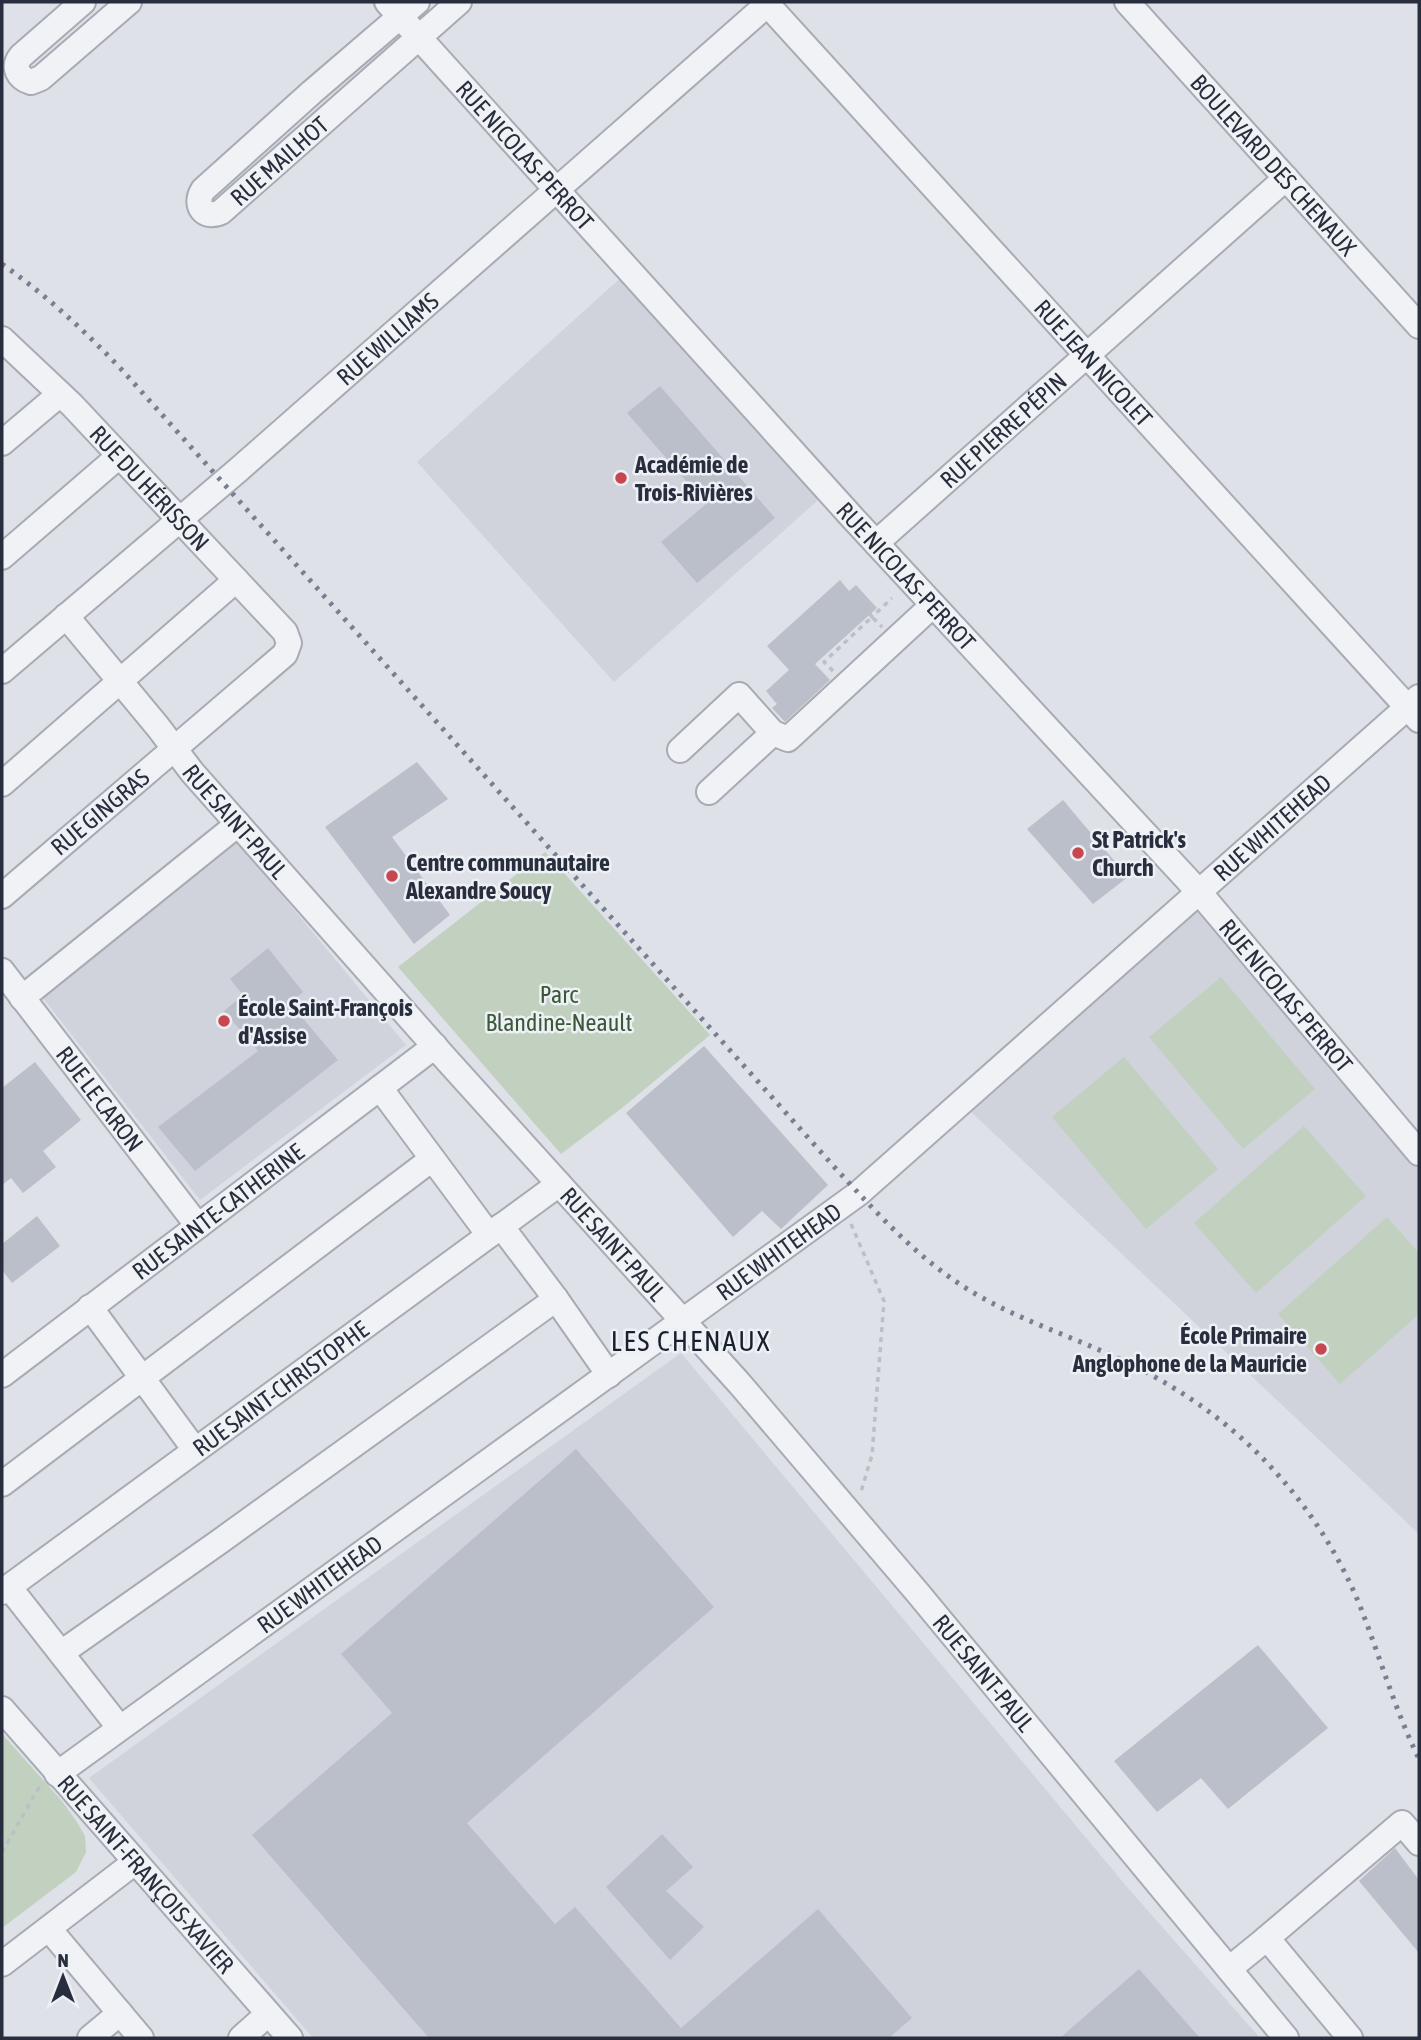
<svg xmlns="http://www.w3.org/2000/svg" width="1421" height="2040" viewBox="0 0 1421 2040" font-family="'Asap Condensed',sans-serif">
<rect width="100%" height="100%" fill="#dee1e7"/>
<g fill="#d0d3dc">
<polygon points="626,273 825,494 614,682 417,462"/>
<polygon points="238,842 406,1045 200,1200 43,998"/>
<polygon points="1202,905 1419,1163 1419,1534 968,1109"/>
<polygon points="681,1353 1128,1888 1260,2038 313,2038 89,1778"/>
</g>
<g fill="#c2d0bf">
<polygon points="545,852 710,1035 622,1108 561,1154 398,967"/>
<polygon points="1221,977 1315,1089 1243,1149 1149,1037"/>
<polygon points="1124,1057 1218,1169 1146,1229 1052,1117"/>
<polygon points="1304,1126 1366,1196 1256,1293 1194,1223"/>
<polygon points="1387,1217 1419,1253 1419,1314 1340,1384 1278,1314"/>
<polygon points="2,1734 61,1800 77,1822 85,1836 86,1852 76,1872 2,1928"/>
</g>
<g fill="#bbbfc9">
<polygon points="660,386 775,518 697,583 661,542 706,504 627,413"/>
<polygon points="840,580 849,591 856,585 877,608 815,664 830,680 785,722 772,708 777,704 766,691 789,670 767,646"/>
<polygon points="417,762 448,799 392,837 450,915 414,944 325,827"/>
<polygon points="1063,800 1128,877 1093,904 1027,829"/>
<polygon points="268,948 303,992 290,1003 338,1060 195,1171 158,1127 258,1051 224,1011 243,995 230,979"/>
<polygon points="704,1046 828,1185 781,1229 762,1211 733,1237 626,1113"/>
<polygon points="35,1062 81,1120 43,1151 56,1167 23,1193 11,1178 2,1185 2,1088"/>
<polygon points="37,1216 60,1246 12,1283 2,1270 2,1244"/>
<polygon points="576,1449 714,1607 467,1823 555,1924 575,1907 681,2028 818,1909 912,2018 889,2038 429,2038 252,1835 392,1713 341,1654"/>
<polygon points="1258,1645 1328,1728 1228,1809 1201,1778 1157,1812 1114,1761"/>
<polygon points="662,1834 693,1867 666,1891 704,1927 670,1960 606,1887"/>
<polygon points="1395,1848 1419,1880 1419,1953 1359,1881"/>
<polygon points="1139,1969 1200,2038 1060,2038"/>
</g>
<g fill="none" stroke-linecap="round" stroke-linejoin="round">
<defs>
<g id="minor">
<path d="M83 2 21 56C12 67 18 78 31 82L41 78 129 2"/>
<path id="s1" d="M387 2 850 515 1199 892 1419 1153"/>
<path id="s2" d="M417 2 312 92 203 190C193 206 205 220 221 212L459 2"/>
<path id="s3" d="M1127 2 1419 326"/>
<path id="s4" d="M767 4 1419 720"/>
<path id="s5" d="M2 339 72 405 285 632 289 643 285 654 2 896"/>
<polyline points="2,443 60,394"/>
<path id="s6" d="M876 543 1286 178"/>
<polyline points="2,557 119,456"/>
<path id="s7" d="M66 616 158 727 192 772 446 1059 739 1383 917 1592 1286 2038"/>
<path id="s8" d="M2 671 237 471 770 2"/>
<polyline points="680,750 739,695 773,733 788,739 933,605"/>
<polyline points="2,784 236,580"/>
<polyline points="709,792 773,733"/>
<path id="s9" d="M2 971 198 1226"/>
<polyline points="22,998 238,824"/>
<polyline points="380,1088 489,1235"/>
<polyline points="501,1226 556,1299 609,1375"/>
<polyline points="90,1307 195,1450"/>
<path id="s10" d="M2 1375 435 1046"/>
<polyline points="2,1484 432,1159"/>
<polyline points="9,1587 119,1727"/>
<path id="s11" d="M2 1592 559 1184"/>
<polyline points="61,1653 219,1542 556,1299"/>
<path id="s12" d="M2 1709 290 2038"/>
<path id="s13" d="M57 1774 859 1193 1419 697"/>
<polyline points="49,1929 141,2038"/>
<polyline points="1267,1938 1402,1823 1419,1843"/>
<polyline points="2,1964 135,1862"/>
<polyline points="1229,1969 1267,1938 1350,2038"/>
<polyline points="90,2038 120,2013"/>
<polyline points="241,2038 268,2014"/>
</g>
</defs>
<use href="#minor" stroke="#a7abb4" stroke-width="28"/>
<g stroke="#bcbfc5" stroke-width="3.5" stroke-dasharray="5 5" stroke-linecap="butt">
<polyline points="870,614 872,617 892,598"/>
<polyline points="833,671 824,662 872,617 882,627"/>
<polyline points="851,1224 884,1301 872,1455 860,1495"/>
<polyline points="2,1852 41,1784"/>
</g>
<use href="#minor" stroke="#f0f2f5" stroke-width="24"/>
<path stroke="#787f90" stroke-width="5" stroke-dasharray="3.5 7" stroke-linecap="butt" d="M2 264C46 295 85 331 123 371L837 1170C878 1214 917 1258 969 1290 1011 1316 1059 1332 1104 1352 1171 1381 1231 1421 1279 1476 1313 1514 1341 1559 1360 1606 1380 1657 1395 1710 1419 1759"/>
</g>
<g fill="#c8474f" stroke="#edf0f5" stroke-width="2.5">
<circle cx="621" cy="478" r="7"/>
<circle cx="1078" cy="853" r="7"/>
<circle cx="392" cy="876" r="7"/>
<circle cx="224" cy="1021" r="7"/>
<circle cx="1321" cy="1349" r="7"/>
</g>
<g text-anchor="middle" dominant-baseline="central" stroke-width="5" stroke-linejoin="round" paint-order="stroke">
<g font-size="24" fill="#282e3d" stroke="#edf0f5">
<text stroke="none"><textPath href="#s1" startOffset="206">RUE NICOLAS-PERROT</textPath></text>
<text stroke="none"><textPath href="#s2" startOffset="404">RUE MAILHOT</textPath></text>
<text stroke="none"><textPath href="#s3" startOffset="219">BOULEVARD DES CHENAUX</textPath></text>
<text stroke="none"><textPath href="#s8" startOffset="509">RUE WILLIAMS</textPath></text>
<text stroke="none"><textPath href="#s4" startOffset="485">RUE JEAN NICOLET</textPath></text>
<text stroke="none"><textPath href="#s6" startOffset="170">RUE PIERRE PÉPIN</textPath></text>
<text stroke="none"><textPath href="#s5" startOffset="210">RUE DU HÉRISSON</textPath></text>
<text stroke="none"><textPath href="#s1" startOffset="774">RUE NICOLAS-PERROT</textPath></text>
<text transform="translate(100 812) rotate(-40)">RUE GINGRAS</text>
<text stroke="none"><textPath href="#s7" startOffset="266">RUE SAINT-PAUL</textPath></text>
<text stroke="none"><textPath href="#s13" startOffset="1542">RUE WHITEHEAD</textPath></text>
<text stroke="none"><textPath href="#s1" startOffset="1340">RUE NICOLAS-PERROT</textPath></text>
<text stroke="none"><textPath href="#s9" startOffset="161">RUE LE CARON</textPath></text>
<text stroke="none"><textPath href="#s10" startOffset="271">RUE SAINTE-CATHERINE</textPath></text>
<text stroke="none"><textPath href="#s7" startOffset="833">RUE SAINT-PAUL</textPath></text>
<text stroke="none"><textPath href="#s13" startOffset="891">RUE WHITEHEAD</textPath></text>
<text stroke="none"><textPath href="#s11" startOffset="345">RUE SAINT-CHRISTOPHE</textPath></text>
<text stroke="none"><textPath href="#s13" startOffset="324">RUE WHITEHEAD</textPath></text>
<text stroke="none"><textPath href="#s7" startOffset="1400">RUE SAINT-PAUL</textPath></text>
<text stroke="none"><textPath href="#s12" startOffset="219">RUE SAINT-FRANÇOIS-XAVIER</textPath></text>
</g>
<g font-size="24" font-weight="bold" fill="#282e3d" stroke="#edf0f5" text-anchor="start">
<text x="635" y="464">Académie de<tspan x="635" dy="28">Trois-Rivières</tspan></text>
<text x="1092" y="839">St Patrick's<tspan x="1092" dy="28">Church</tspan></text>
<text x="406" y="862">Centre communautaire<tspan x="406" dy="28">Alexandre Soucy</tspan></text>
<text x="238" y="1007">École Saint-François<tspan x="238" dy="28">d'Assise</tspan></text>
<text x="1307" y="1335" text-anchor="end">École Primaire<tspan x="1307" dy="28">Anglophone de la Mauricie</tspan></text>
</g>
<g font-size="24" fill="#395836" stroke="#edf0f5">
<text x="559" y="994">Parc<tspan x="559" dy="28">Blandine-Neault</tspan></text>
</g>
<g font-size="28" letter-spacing="2" fill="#1a1f2e" stroke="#edf0f5">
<text x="691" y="1341">LES CHENAUX</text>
</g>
</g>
<rect width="1421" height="2040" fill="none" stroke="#282e3d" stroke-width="7"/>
<g transform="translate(63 1977)" stroke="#edf0f5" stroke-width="5" paint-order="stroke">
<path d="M0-5L12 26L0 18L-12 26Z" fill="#282e3d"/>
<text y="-10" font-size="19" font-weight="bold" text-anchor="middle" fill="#282e3d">N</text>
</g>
</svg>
